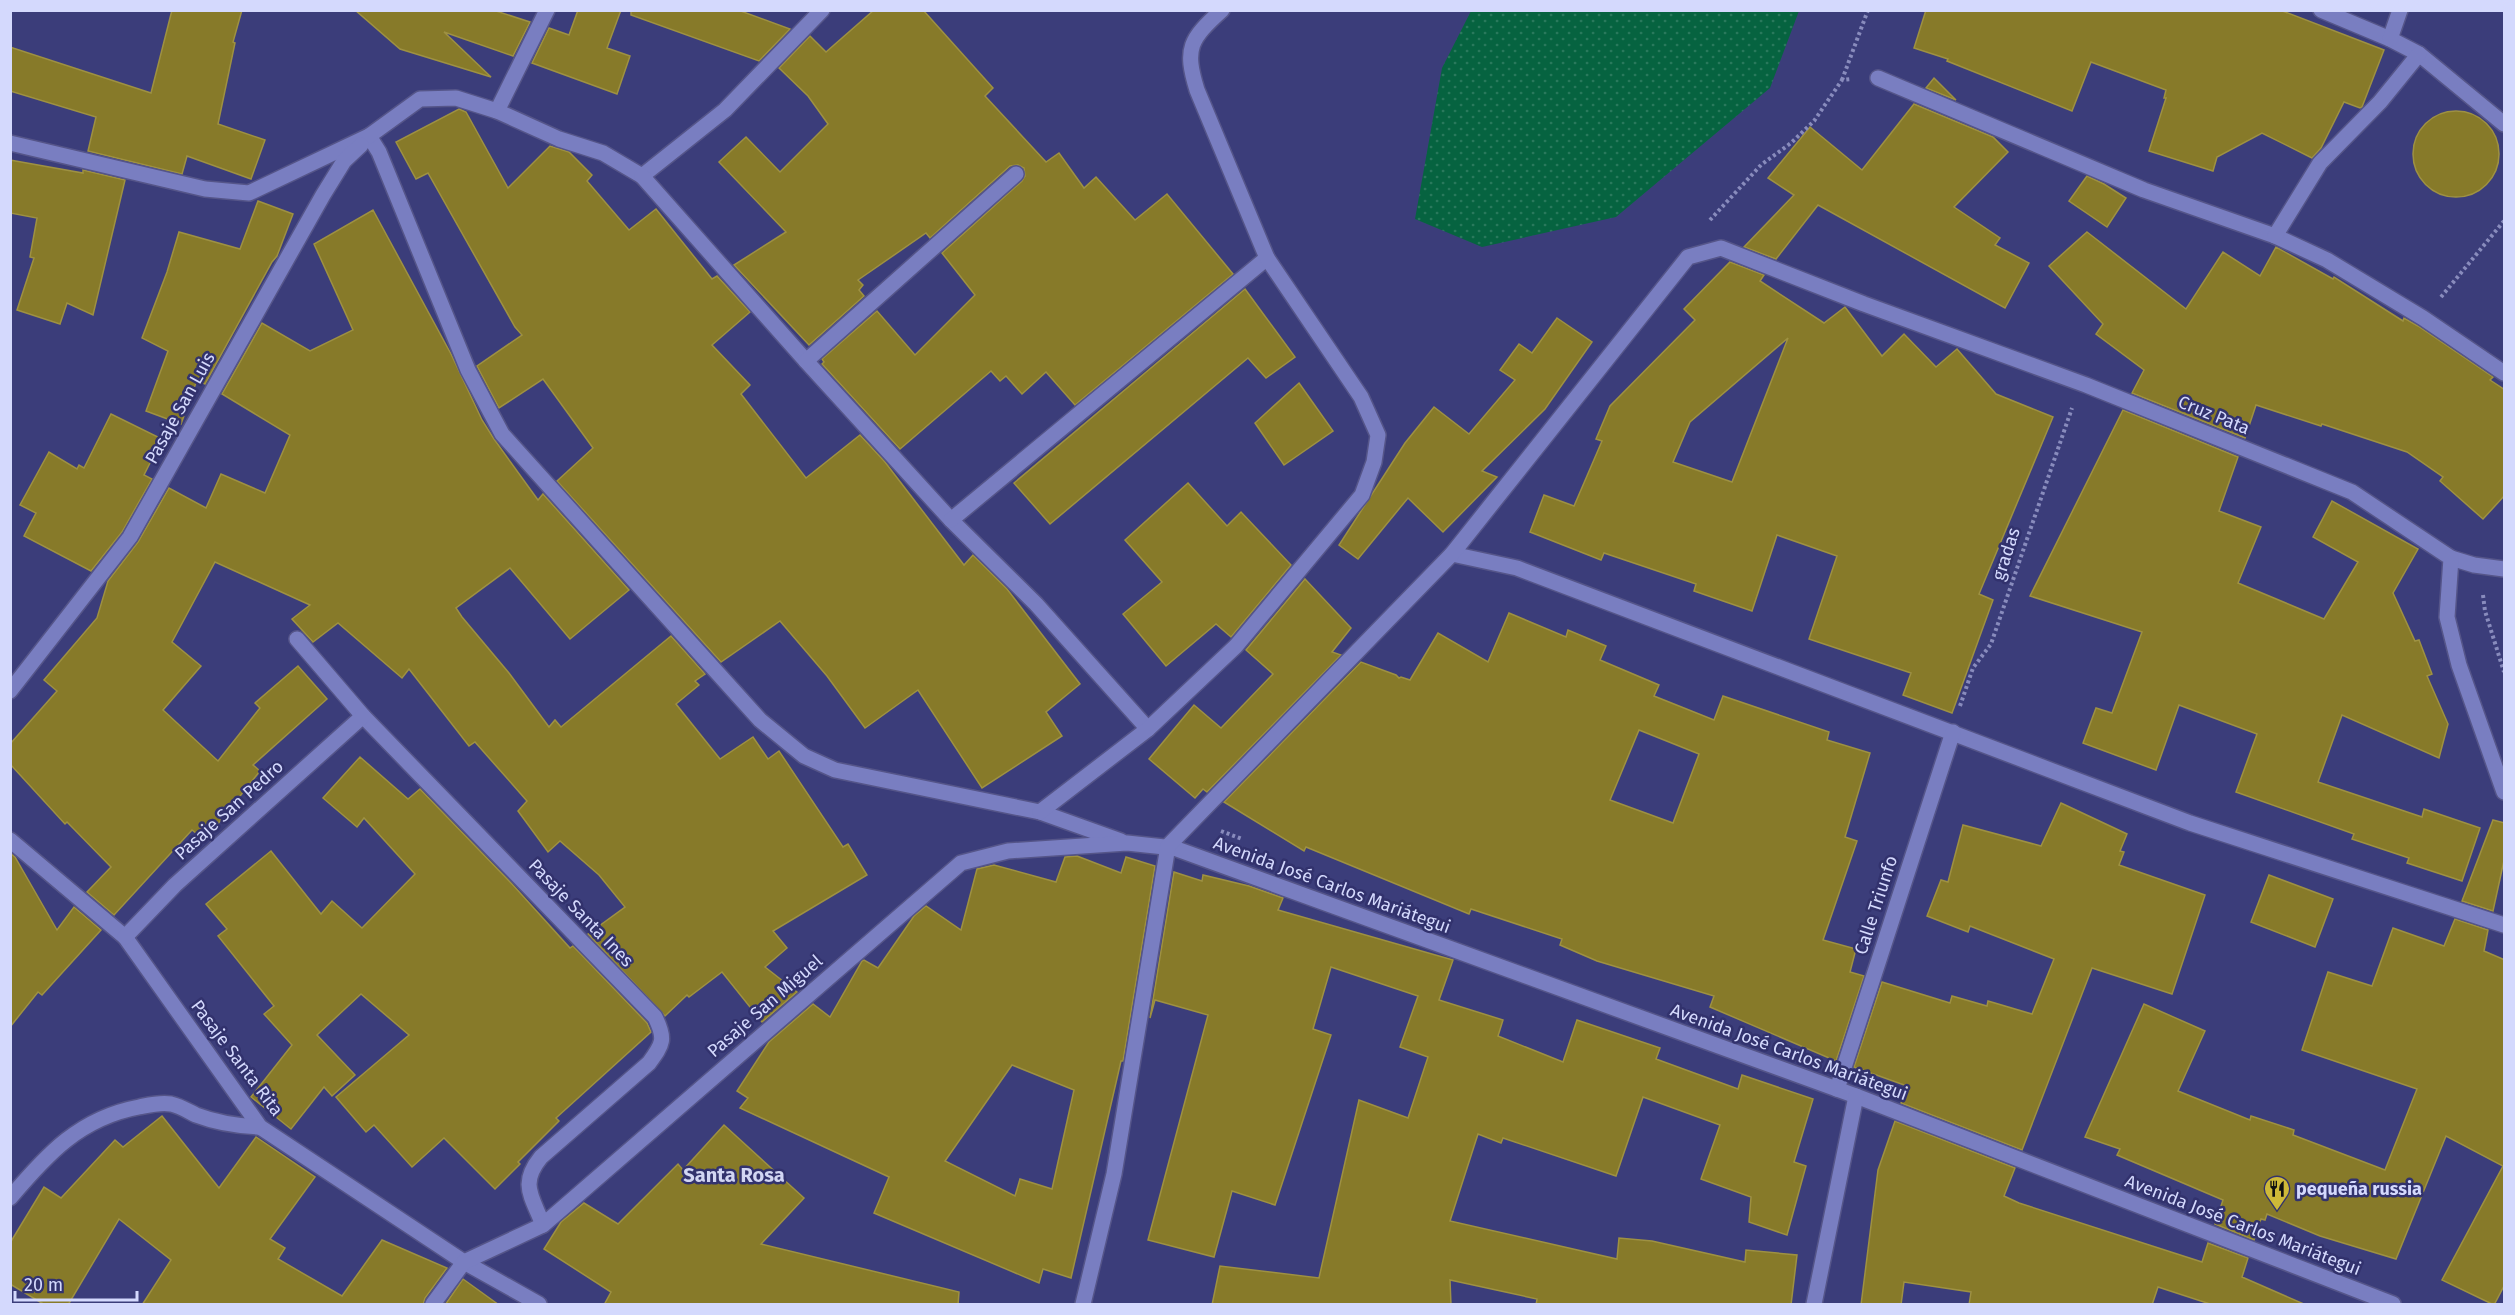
<svg xmlns="http://www.w3.org/2000/svg" width="2515" height="1315" viewBox="0 0 2515 1315" font-family="'Fira Sans',sans-serif">
<defs>
<pattern id="grass-dots" width="8" height="8" patternUnits="userSpaceOnUse" patternTransform="scale(1.5)"><rect width="8" height="8" fill="#066340"/><path d="M2 2h.1M6 6h.1" fill="none" stroke="#29795c" stroke-width="1.8" stroke-linecap="round"/></pattern>
</defs>
<rect width="100%" height="100%" fill="#3b3d7a"/>
<polygon fill="url(#grass-dots)" points="1471,11 1471,10 1799,11 1770,88 1616,217 1482,247 1415,219 1442,68"/>
<g fill="#877a29" stroke="#9e9142" stroke-width="1.5" fill-rule="evenodd">
<polygon points="172,10 242,10 233,42 235,43 218,124 265,140 251,179 187,156 182,174 88,151 96,117 10,91 10,47 151,93"/>
<polygon points="355,10 493,10 530,22 513,56 444,32 491,77 400,49"/>
<polygon points="578,10 621,10 607,48 630,56 617,94 532,63 549,28 569,35"/>
<polygon points="631,10 738,10 790,29 759,61 631,15"/>
<polygon points="874,10 923,10 993,88 985,96 1046,162 1059,153 1084,188 1096,177 1135,220 1167,194 1233,274 1075,405 1046,372 1022,394 1006,376 1000,381 991,371 900,449 822,364 824,362 822,359 877,311 915,355 975,295 942,253 1022,181 1025,176 1024,168 1018,165 1010,166 930,238 926,233 858,280 863,285 859,290 864,296 809,345 734,265 786,232 719,162 746,137 780,172 828,124 808,96 779,68 810,36 826,52"/>
<polygon points="1926,10 2280,10 2384,50 2362,107 2360,108 2344,102 2321,148 2312,158 2262,133 2217,157 2213,171 2149,151 2166,98 2164,98 2166,90 2091,62 2072,111 1947,61 1948,59 1914,48"/>
<polygon points="1934,78 1956,100 1926,88"/>
<polygon points="1914,104 1993,137 2008,152 1954,207 2000,238 1995,245 2029,263 2005,308 1818,205 1776,259 1744,247 1794,195 1768,178 1810,127 1862,170"/>
<polygon points="459,109 466,112 508,188 550,146 569,152 592,175 587,181 629,230 656,209 712,279 717,276 750,312 712,345 750,385 741,394 806,478 860,435 885,462 964,565 973,555 1007,589 1080,684 1046,712 1062,736 982,788 918,690 865,728 827,676 780,621 721,662 557,481 593,448 543,379 499,408 477,366 522,335 515,327 428,173 416,179 396,142"/>
<circle cx="2456" cy="154" r="43"/>
<polygon points="10,160 83,173 83,170 125,180 93,315 67,303 60,324 17,310 34,258 30,257 37,218 10,213"/>
<polygon points="2087,176 2104,184 2126,198 2107,227 2069,201"/>
<polygon points="258,201 293,214 277,256 272,262 205,384 197,380 181,424 146,411 168,351 142,338 167,272 179,232 240,249"/>
<polygon points="373,210 451,354 482,420 494,439 538,500 543,494 629,590 570,639 510,568 456,608 462,617 509,673 549,727 555,720 561,727 671,636 705,674 695,681 699,685 676,704 720,759 753,737 768,759 779,751 843,847 848,844 867,875 773,931 787,948 765,967 797,992 762,1022 722,972 689,997 687,995 665,1016 588,934 625,907 599,875 560,841 548,852 518,811 527,801 475,742 469,746 409,669 402,678 338,623 313,642 292,619 310,605 215,562 172,642 201,666 163,710 218,761 260,708 255,703 298,666 327,699 253,765 260,771 205,840 192,830 114,915 87,892 111,867 67,822 65,824 10,764 10,744 57,691 44,680 97,618 108,581 138,542 169,488 206,508 221,474 265,493 290,435 222,394 262,323 310,351 353,330 314,244"/>
<polygon points="2087,232 2186,309 2223,252 2260,276 2276,247 2333,279 2334,277 2403,321 2404,318 2418,326 2493,377 2490,380 2505,390 2505,495 2483,519 2440,481 2443,477 2407,452 2322,424 2321,426 2256,405 2245,438 2132,393 2144,370 2096,334 2103,324 2049,266"/>
<path d="M1730 262 1764 275 1760 281 1824 323 1845 307 1882 356 1904 334 1936 367 1957 349 1996 394 2053 417 1979 594 1993 600 1952 713 1903 695 1911 673 1809 639 1837 556 1777 535 1752 611 1694 591 1696 584 1604 553 1601 560 1530 532 1544 495 1574 506 1602 441 1596 439 1610 406 1695 320 1684 309ZM1788 338 1732 482 1673 462 1690 422Z"/>
<polygon points="1245,289 1295,357 1266,378 1248,358 1050,524 1014,483"/>
<polygon points="1557,318 1592,342 1545,409 1482,471 1497,477 1443,532 1408,498 1358,559 1339,545 1405,443 1434,407 1469,434 1515,380 1500,370 1519,344 1532,353"/>
<polygon points="1299,383 1333,431 1284,465 1255,423"/>
<polygon points="2123,410 2238,457 2219,511 2261,527 2238,583 2324,619 2358,562 2313,537 2332,501 2418,549 2393,593 2415,641 2419,640 2432,674 2427,676 2448,724 2439,758 2342,715 2318,782 2422,817 2424,809 2480,828 2462,881 2407,863 2409,858 2352,839 2354,834 2236,792 2257,734 2179,705 2156,770 2083,743 2096,708 2112,713 2142,632 2030,596"/>
<polygon points="111,414 162,439 144,475 152,479 122,532 91,571 24,536 36,513 20,505 49,452 77,469 79,465 84,468"/>
<polygon points="1188,483 1227,526 1241,512 1291,565 1231,637 1216,624 1166,666 1123,614 1162,582 1125,540"/>
<polygon points="1305,579 1351,628 1332,652 1341,655 1207,792 1203,789 1195,798 1149,759 1194,705 1221,728 1273,674 1246,650"/>
<path d="M1509 613 1566 637 1568 630 1606 646 1600 660 1659 685 1654 696 1714 720 1723 696 1829 732 1827 740 1870 753 1845 837 1857 841 1823 940 1856 949 1850 972 1864 976 1836 1061 1710 1007 1714 996 1597 961 1560 945 1562 939 1471 909 1469 914 1306 847 1304 851 1224 802 1361 662 1396 675 1399 678 1401 677 1410 680 1438 633 1488 662ZM1639 730 1699 754 1673 823 1610 800Z"/>
<polygon points="360,757 408,799 420,789 512,884 570,948 573,946 647,1023 651,1032 556,1118 559,1121 518,1162 520,1164 495,1189 444,1138 412,1167 374,1125 366,1132 336,1097 409,1035 361,994 317,1035 355,1075 332,1096 324,1087 291,1129 251,1097 292,1045 264,1014 274,1006 218,936 227,929 206,904 271,851 321,914 332,901 362,928 415,874 364,818 357,827 323,798"/>
<polygon points="2061,803 2127,834 2120,851 2124,852 2119,865 2205,895 2172,994 2092,968 2022,1150 1901,1103 1907,1086 1854,1067 1882,982 1950,1003 1952,996 1987,1006 1988,1001 2032,1014 2054,959 1970,926 1968,932 1927,916 1941,880 1948,882 1963,825 2041,846"/>
<polygon points="2493,820 2505,823 2505,856 2493,911 2462,901"/>
<polygon points="10,853 15,857 57,930 74,907 101,930 42,995 38,992 10,1027"/>
<path d="M1077 856 1121 873 1126 857 1155 866 1123 1061H1121L1071 1278 1043 1269 1039 1283 874 1213 889 1177 740 1108 748 1098 737 1091 769 1042 813 1004 830 1017 862 961 864 960 878 968 914 916 926 906 961 930 977 869 994 865 1056 882 1065 857ZM1012 1065 1074 1090 1052 1189 1020 1179 1015 1196 945 1161Z"/>
<polygon points="1174,872 1202,881 1203,875 1249,886 1283,898 1278,910 1453,960 1439,1000 1503,1020 1498,1036 1563,1062 1577,1020 1660,1048 1656,1059 1738,1089 1742,1075 1813,1099 1794,1162 1806,1166 1787,1235 1749,1222 1751,1197 1701,1179 1720,1125 1643,1097 1616,1176 1503,1138 1501,1143 1478,1134 1450,1221 1617,1259 1619,1238 1652,1241 1745,1262 1746,1250 1797,1255 1791,1305 1536,1305 1537,1299 1450,1280 1451,1305 1212,1305 1220,1266 1319,1278 1359,1100 1408,1118 1428,1057 1400,1047 1418,996 1331,967 1313,1029 1331,1035 1275,1205 1232,1191 1214,1257 1148,1240 1208,1015 1155,1000 1150,1018"/>
<polygon points="2269,875 2333,899 2315,947 2251,922"/>
<polygon points="2455,919 2488,930 2484,951 2505,960 2505,1284 2494,1305 2442,1280 2503,1166 2446,1136 2396,1259 2320,1236 2267,1214 2265,1220 2261,1219 2254,1240 2215,1224 2223,1200 2117,1155 2120,1149 2085,1137 2144,1004 2205,1031 2178,1091 2250,1120 2251,1116 2294,1130 2293,1135 2385,1170 2417,1089 2302,1050 2328,972 2372,986 2393,928 2444,946"/>
<polygon points="162,1116 219,1188 256,1137 315,1177 270,1239 285,1248 278,1259 342,1296 382,1240 447,1268 425,1298 423,1305 142,1305 171,1260 119,1219 68,1305 45,1305 10,1284 10,1243 44,1187 61,1198 115,1140 123,1147"/>
<polygon points="1895,1121 2015,1168 2004,1196 2019,1203 2202,1262 2208,1243 2248,1258 2242,1277 2306,1305 2213,1305 2158,1287 2152,1305 1969,1305 1971,1292 1904,1282 1901,1305 1861,1305 1878,1170"/>
<polygon points="724,1125 804,1198 761,1244 959,1292 958,1305 604,1305 611,1292 544,1249 561,1222 584,1203 618,1224 678,1164 683,1170"/>
<polygon points="463,1279 499,1305 445,1305"/>
</g>
<g fill="none" stroke-linecap="round" stroke-linejoin="round">
<defs>
<g id="minor">
<polyline points="2321,10 2390,39 2419,54 2504,124"/>
<polyline points="2390,39 2400,10"/>
<polyline points="1878,78 2144,190 2275,236 2327,260 2423,318 2504,373"/>
<polyline points="497,111 547,10"/>
<polyline points="369,136 379,152 468,370 502,434 760,720 804,756 835,770 1040,812 1121,841"/>
<polyline points="10,143 205,189 249,193 369,136 420,99 456,98 497,111 559,139 603,153 642,176 725,110 822,10"/>
<polyline points="642,176 806,361 951,520 1036,604 1148,729"/>
<polyline points="2275,236 2320,163 2380,102 2419,54"/>
<polyline points="806,361 1016,174"/>
<polyline points="951,520 1267,258"/>
<polyline points="1452,554 1517,568 2190,823 2504,925"/>
<polyline points="2451,558 2474,565 2504,569"/>
<path d="M297 639 363 716 655 1017C666 1039 663 1044 649 1063L541 1157C519 1184 532 1196 543 1225"/>
<polyline points="10,691 130,537 323,195 344,161 361,145"/>
<path d="M1040 812 1148 729 1236 646 1362 495 1374 462 1378 435 1361 397 1267 258 1197 90C1184 48 1190 39 1222 10"/>
<polyline points="10,840 125,937 260,1127 464,1262 539,1304"/>
<polyline points="125,937 175,885 363,716"/>
<polyline points="1837,1089 1953,732"/>
<path d="M10 1198C47 1154 80 1118 139 1107 149 1105 160 1102 171 1104 180 1106 188 1111 196 1115 217 1123 237 1126 260 1127"/>
<polyline points="433,1304 464,1262 543,1225 961,863 1008,851 1127,843 1174,848 1856,1096 2393,1304"/>
<polyline points="1083,1304 1114,1174 1168,846 1452,554 1688,257 1721,248 1864,304 2086,385 2352,492 2451,558 2447,617 2459,665 2504,792"/>
<polyline points="1814,1304 1856,1096"/>
</g>
</defs>
<use href="#minor" stroke="#555589" stroke-width="18"/>
<g stroke="#898cbd" stroke-width="4" stroke-dasharray="3 3" stroke-linecap="butt">
<polyline points="1842,80 1868,10"/>
<polyline points="1710,220 1761,165 1791,143 1814,121 1842,80 1851,79"/>
<polyline points="2441,297 2504,221"/>
<polyline points="2483,595 2485,611 2504,672"/>
<polyline points="1960,706 1973,668 1991,644 2072,408"/>
<polyline points="1221,831 1242,839"/>
</g>
<use href="#minor" stroke="#797ec1" stroke-width="15"/>
</g>
<defs>
<symbol id="restaurant-pin" viewBox="-11 -11 22 30"><path d="M0 17L-7.5 6A9.5 9.5 0 1 1 7.5 6Z" fill="#ceb938" stroke="#32326d"/><path d="M-5-6h1v4h1v-4h1v4h1v-4h1v5L-1.5 .5V6h-2V.5L-5-1ZM5-6V6H3V1.5H1.5Q1.5-4 5-6Z" fill="#111"/></symbol>
</defs>
<g fill-rule="evenodd">
<use href="#restaurant-pin" x="2262" y="1174" width="30" height="40"/>
</g>
<g text-anchor="middle" dominant-baseline="central" stroke-width="5" stroke-linejoin="round" paint-order="stroke">
<g font-size="18" fill="#d4d9fd" stroke="#32326d">
<text transform="translate(180 408) rotate(-61)">Pasaje San Luis</text>
<text transform="translate(2214 415) rotate(22)">Cruz Pata</text>
<text transform="translate(2006 554) rotate(-72)">gradas</text>
<text transform="translate(229 810) rotate(-42)">Pasaje San Pedro</text>
<text transform="translate(1332 885) rotate(20)">Avenida José Carlos Mariátegui</text>
<text transform="translate(1876 905) rotate(-72)">Calle Triunfo</text>
<text transform="translate(581 913) rotate(46)">Pasaje Santa Ines</text>
<text transform="translate(765 1006) rotate(-41)">Pasaje San Miguel</text>
<text transform="translate(1789 1052) rotate(20)">Avenida José Carlos Mariátegui</text>
<text transform="translate(237 1058) rotate(53)">Pasaje Santa Rita</text>
<text transform="translate(2243 1225) rotate(21)">Avenida José Carlos Mariátegui</text>
</g>
<g font-size="18" font-weight="bold" fill="#d4d9fd" stroke="#32326d" text-anchor="start">
<text x="2296" y="1189">pequeña russia</text>
</g>
<g font-size="20" font-weight="bold" fill="#d2d6f3" stroke="#32326d">
<text x="734" y="1175">Santa Rosa</text>
</g>
</g>
<rect width="2515" height="1315" fill="none" stroke="#d4d9fd" stroke-width="24"/>
<path d="M15 1291v9h122v-9" fill="none" stroke="#d4d9fd" stroke-width="3"/>
<text x="24" y="1291" font-size="18" fill="#d4d9fd" stroke="#32326d" stroke-width="4.5" paint-order="stroke">20 m</text>
</svg>
